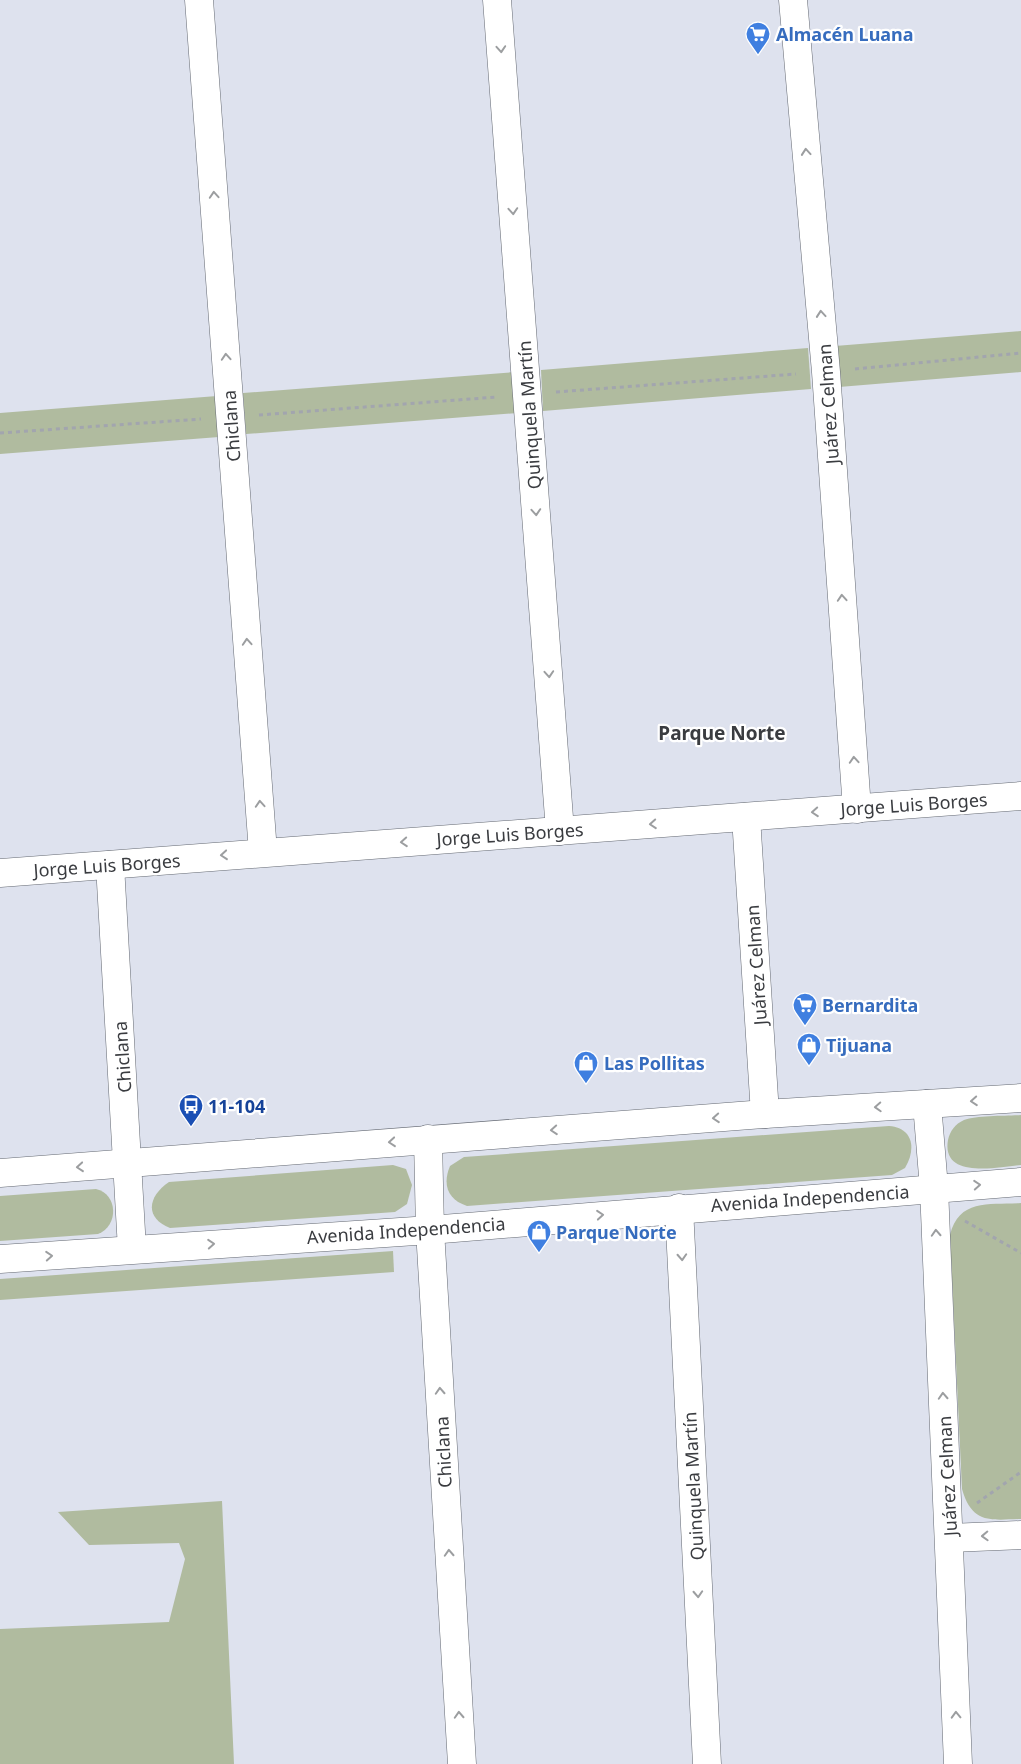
<svg xmlns="http://www.w3.org/2000/svg" width="1021" height="1764" viewBox="0 0 1021 1764" font-family="'Noto Sans',sans-serif">
<rect width="100%" height="100%" fill="#dee2ee"/>
<g fill="#b0bb9f">
<polygon points="1021,331 1021,372 839,387 835,346"/>
<polygon points="808,348 811,389 543,411 541,370"/>
<polygon points="515,372 518,413 246,434 243,393"/>
<polygon points="217,396 219,437 0,454 0,413"/>
<path d="M1021 1115V1165C999 1167 941 1180 948 1140 950 1131 955 1124 964 1120 977 1115 1006 1116 1021 1115Z"/>
<path d="M889 1126C914 1128 916 1150 905 1168L892 1175 467 1206C448 1200 442 1185 450 1166L464 1157Z"/>
<path d="M393 1165 406 1169 412 1185 407 1204 395 1212 170 1228C144 1218 148 1196 169 1182Z"/>
<path d="M96 1189C118 1194 119 1226 98 1234L0 1241V1196Z"/>
<path d="M1021 1203V1519C990 1520 972 1524 962 1489L950 1235C959 1198 990 1205 1021 1203Z"/>
<polygon points="393,1251 394,1272 0,1300 0,1279"/>
<polygon points="222,1501 234,1764 0,1764 0,1629 169,1622 185,1559 179,1543 89,1545 58,1512"/>
</g>
<g fill="none" stroke-linecap="round" stroke-linejoin="round">
<defs>
<g id="minor">
<polyline points="199,0 263,852"/>
<polyline points="497,0 560,831"/>
<polyline points="793,0 826,372 857,809"/>
<polyline points="746,817 765,1114"/>
<polyline points="110,865 132,1249"/>
<polyline points="0,873 1021,796"/>
<polyline points="927,1104 934,1188 958,1764"/>
<polyline points="428,1139 430,1230 462,1764"/>
<polyline points="679,1208 707,1764"/>
<polyline points="950,1538 1021,1535"/>
</g>
<g id="secondary">
<polyline points="0,1173 765,1114 1021,1098"/>
<polyline points="0,1259 430,1230 1021,1182"/>
</g>
</defs>
<use href="#minor" stroke="#646972" stroke-width="29"/>
<use href="#secondary" stroke="#646972" stroke-width="29"/>
<g stroke="#a2a5ae" stroke-width="3" stroke-dasharray="4 4" stroke-linecap="butt">
<polyline points="855,369 1021,353"/>
<polyline points="556,392 796,374"/>
<polyline points="259,415 497,397"/>
<polyline points="0,433 201,419"/>
<polyline points="965,1221 1021,1253"/>
<polyline points="977,1503 1021,1472"/>
</g>
<use href="#minor" stroke="#fff" stroke-width="28"/>
<use href="#secondary" stroke="#fff" stroke-width="28"/>
</g>
<defs><path id="oneway-chevron" d="M-2-3.5L2.5 0L-2 3.5" fill="none" stroke-width="1.6" stroke-linecap="round" stroke-linejoin="round" transform="scale(1.25)"/></defs>
<g stroke="#9c9ea0">
<use href="#oneway-chevron" transform="translate(501 49) rotate(86)"/>
<use href="#oneway-chevron" transform="translate(806 152) rotate(-95)"/>
<use href="#oneway-chevron" transform="translate(214 195) rotate(-94)"/>
<use href="#oneway-chevron" transform="translate(513 211) rotate(86)"/>
<use href="#oneway-chevron" transform="translate(821 314) rotate(-95)"/>
<use href="#oneway-chevron" transform="translate(226 357) rotate(-94)"/>
<use href="#oneway-chevron" transform="translate(536 512) rotate(86)"/>
<use href="#oneway-chevron" transform="translate(842 598) rotate(-94)"/>
<use href="#oneway-chevron" transform="translate(247 642) rotate(-94)"/>
<use href="#oneway-chevron" transform="translate(549 674) rotate(86)"/>
<use href="#oneway-chevron" transform="translate(854 760) rotate(-94)"/>
<use href="#oneway-chevron" transform="translate(260 804) rotate(-94)"/>
<use href="#oneway-chevron" transform="translate(815 812) rotate(176)"/>
<use href="#oneway-chevron" transform="translate(653 824) rotate(176)"/>
<use href="#oneway-chevron" transform="translate(404 842) rotate(176)"/>
<use href="#oneway-chevron" transform="translate(224 855) rotate(175)"/>
<use href="#oneway-chevron" transform="translate(974 1101) rotate(176)"/>
<use href="#oneway-chevron" transform="translate(878 1107) rotate(177)"/>
<use href="#oneway-chevron" transform="translate(716 1118) rotate(176)"/>
<use href="#oneway-chevron" transform="translate(554 1130) rotate(176)"/>
<use href="#oneway-chevron" transform="translate(392 1142) rotate(175)"/>
<use href="#oneway-chevron" transform="translate(80 1167) rotate(175)"/>
<use href="#oneway-chevron" transform="translate(977 1185) rotate(-4)"/>
<use href="#oneway-chevron" transform="translate(600 1215) rotate(-5)"/>
<use href="#oneway-chevron" transform="translate(936 1233) rotate(-93)"/>
<use href="#oneway-chevron" transform="translate(211 1244) rotate(-4)"/>
<use href="#oneway-chevron" transform="translate(49 1256) rotate(-4)"/>
<use href="#oneway-chevron" transform="translate(682 1257) rotate(87)"/>
<use href="#oneway-chevron" transform="translate(440 1391) rotate(-93)"/>
<use href="#oneway-chevron" transform="translate(943 1396) rotate(-93)"/>
<use href="#oneway-chevron" transform="translate(985 1536) rotate(178)"/>
<use href="#oneway-chevron" transform="translate(449 1553) rotate(-93)"/>
<use href="#oneway-chevron" transform="translate(698 1594) rotate(87)"/>
<use href="#oneway-chevron" transform="translate(459 1715) rotate(-93)"/>
<use href="#oneway-chevron" transform="translate(956 1715) rotate(-92)"/>
</g>
<defs>
<symbol id="supermarket-pin" viewBox="-11 -11 22 30"><path d="M0 17L-7.5 6A9.5 9.5 0 1 1 7.5 6Z" fill="#3f7fe0" stroke="#fff"/><path d="M-6-5.5h2.5l.6 2H6L4.5 2H-2.5L-4.4-4H-6ZM-1.5 3.2a1.3 1.3 0 1 0 .1 0ZM3 3.2a1.3 1.3 0 1 0 .1 0Z" fill="#fff"/></symbol>
<symbol id="shop-pin" viewBox="-11 -11 22 30"><path d="M0 17L-7.5 6A9.5 9.5 0 1 1 7.5 6Z" fill="#3f7fe0" stroke="#fff"/><path d="M-5-2.5h2.3a2.7 3.5 0 0 1 5.4 0H5L5.5 6h-11ZM-1.5-2.5h3a1.5 2.3 0 0 0-3 0Z" fill="#fff"/></symbol>
<symbol id="bus-pin" viewBox="-11 -11 22 30"><path d="M0 17L-7.5 6A9.5 9.5 0 1 1 7.5 6Z" fill="#1a4fb4" stroke="#fff"/><path d="M-5-6H5V4H4V6H2V4H-2V6H-4V4H-5ZM-3.5-4V0h7V-4ZM-3.5 1.2v1.5H-2V1.2ZM2 1.2v1.5H3.5V1.2Z" fill="#fff"/></symbol>
</defs>
<g fill-rule="evenodd">
<use href="#supermarket-pin" x="744" y="20" width="28" height="38"/>
<use href="#supermarket-pin" x="791" y="991" width="28" height="38"/>
<use href="#shop-pin" x="795" y="1031" width="28" height="38"/>
<use href="#shop-pin" x="572" y="1049" width="28" height="38"/>
<use href="#bus-pin" x="177" y="1092" width="28" height="38"/>
<use href="#shop-pin" x="525" y="1218" width="28" height="38"/>
</g>
<g text-anchor="middle" dominant-baseline="central" stroke-width="4.5" stroke-linejoin="round" paint-order="stroke">
<g font-size="18" font-weight="bold" fill="#366cbe" stroke="#fff" text-anchor="start">
<text x="776" y="34">Almacén Luana</text>
<text x="822" y="1005">Bernardita</text>
<text x="826" y="1045">Tijuana</text>
<text x="604" y="1063">Las Pollitas</text>
<text x="556" y="1232">Parque Norte</text>
</g>
<g font-size="18" fill="#3a3c40" stroke="#fff">
<text transform="translate(828 404) rotate(-94)">Juárez Celman</text>
<text transform="translate(529 415) rotate(-94)">Quinquela Martín</text>
<text transform="translate(231 426) rotate(-94)">Chiclana</text>
<text transform="translate(914 804) rotate(-4)">Jorge Luis Borges</text>
<text transform="translate(510 834) rotate(-4)">Jorge Luis Borges</text>
<text transform="translate(107 865) rotate(-4)">Jorge Luis Borges</text>
<text transform="translate(756 965) rotate(-94)">Juárez Celman</text>
<text transform="translate(122 1057) rotate(-94)">Chiclana</text>
<text transform="translate(810 1198) rotate(-4)">Avenida Independencia</text>
<text transform="translate(406 1230) rotate(-4)">Avenida Independencia</text>
<text transform="translate(443 1452) rotate(-93)">Chiclana</text>
<text transform="translate(947 1476) rotate(-93)">Juárez Celman</text>
<text transform="translate(693 1486) rotate(-93)">Quinquela Martín</text>
</g>
<g font-size="18" font-weight="bold" fill="#164399" stroke="#fff" text-anchor="start">
<text x="208" y="1106">11-104</text>
</g>
<g font-size="19" font-weight="bold" fill="#3a3c40" stroke="#fff">
<text x="722" y="733">Parque Norte</text>
</g>
</g>
</svg>
